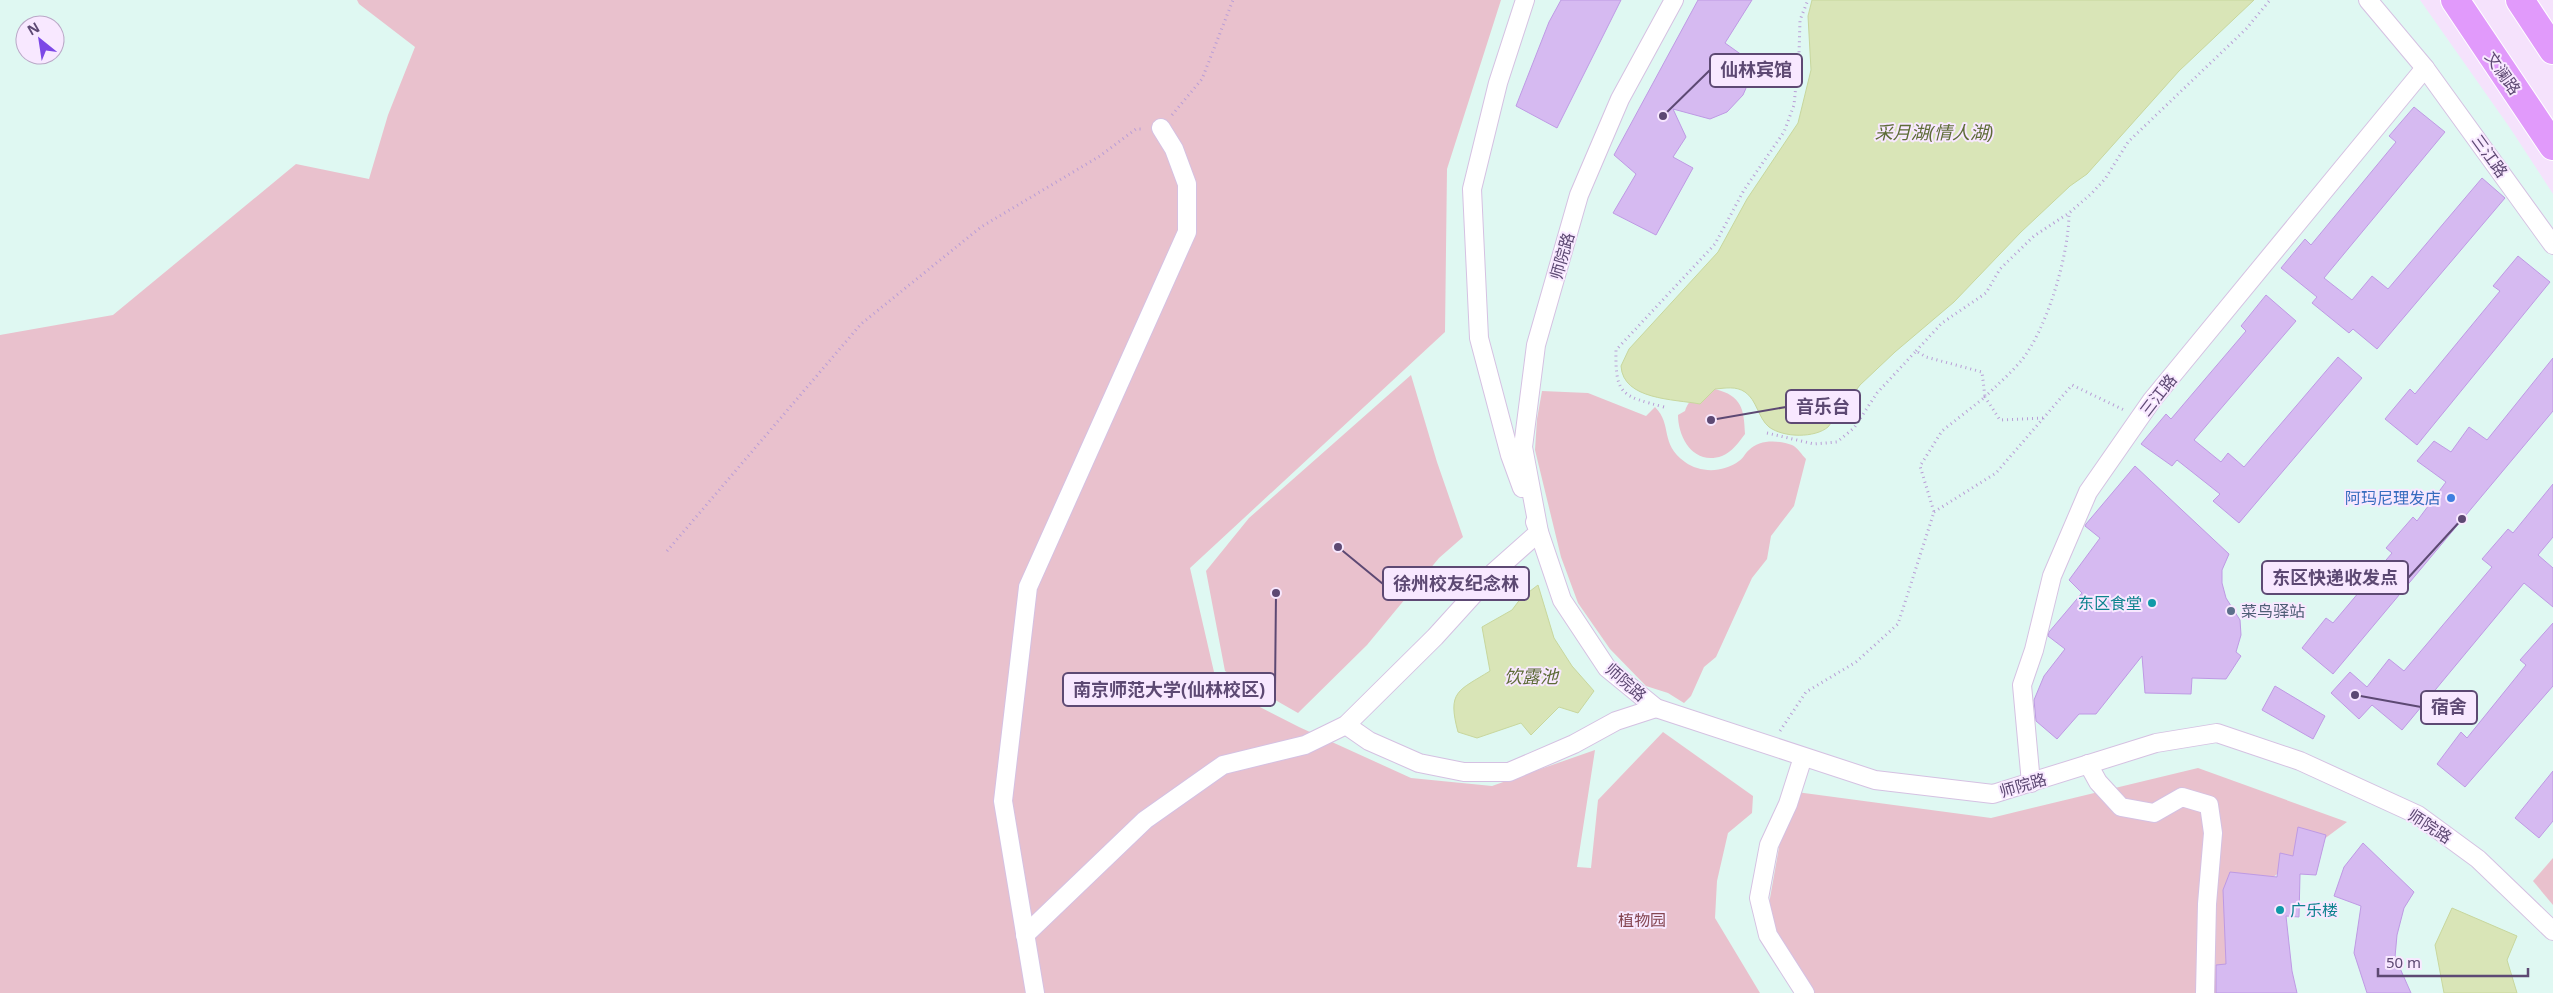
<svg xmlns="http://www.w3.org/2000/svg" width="2553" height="993" viewBox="0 0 2553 993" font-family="'Noto Sans','Noto Sans SC',sans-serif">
<rect width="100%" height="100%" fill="#f5e2fc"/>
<path fill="#dff8f2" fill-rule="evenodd" d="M0 0H2420L2510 128 2553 194V993H0ZM25 25H55V55H25Z"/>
<g fill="#e9c1cd">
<polygon points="357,0 1501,0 1447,169 1445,332 1190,568 1217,685 1299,727 1411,778 1492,786 1595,750 1577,867 1591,868 1598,800 1663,732 1753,796 1752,813 1728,833 1717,881 1715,918 1760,993 0,993 0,335 113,315 296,164 369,179 388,115 415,47 359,4"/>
<polygon points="1411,375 1437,462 1463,537 1439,558 1367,645 1298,713 1225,671 1206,571 1249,518"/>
<path d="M1715 389C1742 396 1744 409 1745 434 1739 442 1732 452 1722 456 1694 466 1678 438 1678 415L1685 411C1690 396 1700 394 1715 389Z"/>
<path d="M1542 391 1588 393 1646 416 1655 407C1673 425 1659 443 1685 462 1700 473 1723 473 1739 461 1743 459 1745 453 1749 450 1759 439 1779 440 1792 445 1797 447 1802 455 1806 459L1794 506 1771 536 1767 559 1752 578 1716 657 1704 667 1691 696 1684 703 1668 693 1646 686 1610 649 1578 603 1561 557 1535 450 1537 419Z"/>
<polygon points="2198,768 2347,822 2225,913 2238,993 1802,993 1767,915 1789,791 1991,818"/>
<polygon points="2553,858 2553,905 2533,881"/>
</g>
<g fill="#d9e5b7" stroke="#c8d79d">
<path d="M1812 0H2254L2179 71 2087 174 2070 186 2021 232 1954 302 1895 352 1860 385 1828 427C1815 438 1784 438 1769 427 1758 418 1757 400 1745 392 1736 386 1726 388 1715 389L1700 404C1674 399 1623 400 1621 366L1629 349 1718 252 1747 199 1798 123 1811 70 1808 16Z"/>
<path d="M1538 585 1554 638 1572 666 1594 691 1578 713 1559 707 1531 735 1521 723 1477 738 1458 732C1447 691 1458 691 1490 671L1482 627 1512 610 1521 598Z"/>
<polygon points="2452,908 2517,936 2507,960 2517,993 2444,993 2435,945"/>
</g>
<g fill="#d6baf1" stroke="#be9ae4">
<polygon points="1561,0 1621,0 1557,128 1516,106 1549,22"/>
<polygon points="1698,0 1752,0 1725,43 1756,65 1743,95 1727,112 1710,119 1673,109 1686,137 1673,157 1693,168 1656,235 1613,213 1636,174 1614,155"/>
<polygon points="2414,107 2445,132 2324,278 2352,300 2372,276 2388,289 2482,178 2505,198 2377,349 2353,329 2349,333 2312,303 2317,297 2281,268 2305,239 2311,245 2396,142 2389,136"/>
<polygon points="2518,256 2550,282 2417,445 2385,419 2410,389 2415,394 2500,291 2493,286"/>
<polygon points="2266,295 2296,321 2194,440 2221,462 2228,453 2244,467 2338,357 2362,378 2239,523 2213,501 2220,494 2177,460 2172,466 2141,444 2166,414 2171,419 2246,331 2241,326"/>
<polygon points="2553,358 2553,411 2333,674 2302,648 2326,618 2333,623 2392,553 2386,548 2413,517 2417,521 2446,482 2417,461 2434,441 2451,452 2469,427 2487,440"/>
<polygon points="2135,466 2229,554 2222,570 2222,583 2226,598 2240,620 2241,635 2236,652 2241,656 2226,679 2192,678 2191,694 2145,693 2142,656 2096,714 2079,714 2057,739 2036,721 2034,700 2044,676 2065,649 2048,636 2049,632 2082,593 2069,580 2100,538 2085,526 2086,524"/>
<polygon points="2553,484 2553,537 2538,555 2553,568 2553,607 2524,583 2402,730 2372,705 2359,719 2331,693 2350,672 2367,687 2389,659 2404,671 2492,567 2482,559 2508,529 2513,533"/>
<polygon points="2553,623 2553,686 2465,787 2437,764 2461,732 2467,738 2526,665 2520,660"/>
<polygon points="2275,686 2325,716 2313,739 2262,710"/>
<polygon points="2553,771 2553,821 2539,838 2515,818"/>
<polygon points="2298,827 2326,835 2316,875 2300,874 2299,917 2286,916 2292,971 2297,993 2216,993 2216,965 2226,964 2223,890 2230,872 2277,877 2280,853 2293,856"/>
<polygon points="2363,843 2414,892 2404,908 2397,935 2395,957 2411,993 2367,993 2354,953 2361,906 2334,896 2344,867"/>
</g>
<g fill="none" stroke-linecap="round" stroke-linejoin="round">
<defs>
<g id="street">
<polyline points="1674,0 1620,99 1579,195 1536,345 1523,447 1539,532 1562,600 1607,668 1656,708 1875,780 1993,794 2156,743 2217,733 2300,761 2418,815 2478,859 2553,931"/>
<polyline points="2368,0 2425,68 2553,245"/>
<polyline points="1522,488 1510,455 1479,338 1472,189 1498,83 1525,0"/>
<polyline points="1346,725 1369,741 1419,763 1464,772 1509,772 1574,744 1616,721 1656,708"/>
<polyline points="1803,757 1788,804 1769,845 1759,898 1768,935 1805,993"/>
<polyline points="2088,764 2098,782 2121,807 2154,813 2182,797 2209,805 2213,833 2207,904 2205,993"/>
<polyline points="2031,783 2022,685 2034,650 2052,576 2088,492 2152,400 2425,68"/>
<polyline points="1025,935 1145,820 1223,765 1305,745 1346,725 1435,637 1494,572 1539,532 1535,522"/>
<polyline points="1035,993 1003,801 1028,587 1187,232 1187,184 1174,149 1161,128"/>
</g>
<g id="primary">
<polyline points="2455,0 2553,146"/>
<polyline points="2520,0 2553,50"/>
</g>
</defs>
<use href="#street" stroke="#d5c1e2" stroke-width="20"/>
<use href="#primary" stroke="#fff" stroke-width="30"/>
<g stroke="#b99dd6" stroke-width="3" stroke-dasharray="1 4" stroke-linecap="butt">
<polyline points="1172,115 1202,79 1233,0"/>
<polyline points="1916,351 1942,323 1986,293 2000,269 2034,236 2069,213 2091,194 2105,179 2128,142 2246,29 2270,0"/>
<path d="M1664 407C1623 396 1615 396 1616 350L1715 244 1744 190 1784 132 1794 105 1799 54 1800 20 1808 0"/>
<path d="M2043 418 2000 420 1985 397C1997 385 2010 374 2021 361 2047 329 2069 255 2069 213"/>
<polyline points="1767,433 1814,444 1837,442 1854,428 1877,393 1916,351 1926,357 1982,372 1985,397 1942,431 1920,466 1934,512 1898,624 1856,662 1806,692 1780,731"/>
<polyline points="1934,512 1996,473 2072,385 2124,410"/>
<polyline points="667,551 861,324 981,227 1100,156 1136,129 1144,129"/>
</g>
<use href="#street" stroke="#fff" stroke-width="18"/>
<use href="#primary" stroke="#e19afb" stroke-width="28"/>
</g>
<circle fill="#3f7fe0" stroke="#f8e8ff" stroke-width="2" cx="2451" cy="498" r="5"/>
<g fill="#0f9aa8" stroke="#f8e8ff" stroke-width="2">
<circle cx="2152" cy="603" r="5"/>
<circle cx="2280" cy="910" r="5"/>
</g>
<circle fill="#5c6f8a" stroke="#f8e8ff" stroke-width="2" cx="2231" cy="611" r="5"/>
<g text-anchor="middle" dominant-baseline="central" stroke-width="4" stroke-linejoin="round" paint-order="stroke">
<g font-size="16" fill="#5d4973" stroke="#f8e8ff">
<text transform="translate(2503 73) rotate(55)">文澜路</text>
<text transform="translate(2490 156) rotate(54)">三江路</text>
<text transform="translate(1562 256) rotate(-74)">师院路</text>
<text transform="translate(2158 395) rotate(-52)">三江路</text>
<text transform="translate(1626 682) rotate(41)">师院路</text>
<text transform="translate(2023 785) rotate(-16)">师院路</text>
<text transform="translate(2430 826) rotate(33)">师院路</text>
</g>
<g font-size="16" fill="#366cbe" stroke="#f8e8ff" text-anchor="end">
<text x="2441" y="498">阿玛尼理发店</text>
</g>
<g font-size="16" fill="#0d838f" stroke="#f8e8ff" text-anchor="end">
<text x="2142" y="603">东区食堂</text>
<text x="2290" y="910" text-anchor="start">广乐楼</text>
</g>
<g font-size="16" fill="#4e5e75" stroke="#f8e8ff" text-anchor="start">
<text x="2241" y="611">菜鸟驿站</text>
</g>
<g font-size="16" fill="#854652" stroke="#f8e8ff">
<text x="1642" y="920">植物园</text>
</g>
<g font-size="18" font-style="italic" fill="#5d6b37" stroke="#f8e8ff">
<text x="1934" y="132">采月湖(情人湖)</text>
<text x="1531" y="676">饮露池</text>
</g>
</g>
<path fill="none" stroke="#5d4973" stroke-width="2" d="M1663 116L1710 70M1711 420L1786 407M2462 519L2408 578M1338 547L1383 584M1276 593L1275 690M2355 695L2421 707"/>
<g fill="#5d4973" stroke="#f8e8ff" stroke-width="2">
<circle cx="1663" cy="116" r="5"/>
<circle cx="1711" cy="420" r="5"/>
<circle cx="2462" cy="519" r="5"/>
<circle cx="1338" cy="547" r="5"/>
<circle cx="1276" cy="593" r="5"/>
<circle cx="2355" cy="695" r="5"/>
</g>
<g fill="#f8e8ff" stroke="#5d4973" stroke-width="2">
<rect x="1710" y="54" width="92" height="33" rx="5"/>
<rect x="1786" y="390" width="74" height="33" rx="5"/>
<rect x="2262" y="561" width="146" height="33" rx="5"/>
<rect x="1383" y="567" width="146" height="33" rx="5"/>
<rect x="1063" y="673" width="212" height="33" rx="5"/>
<rect x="2421" y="691" width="56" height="33" rx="5"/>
</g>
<g font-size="18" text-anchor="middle" font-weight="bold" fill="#5d4973">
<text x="1756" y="76">仙林宾馆</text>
<text x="1823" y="413">音乐台</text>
<text x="2335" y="584">东区快递收发点</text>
<text x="1456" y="590">徐州校友纪念林</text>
<text x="1169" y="696">南京师范大学(仙林校区)</text>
<text x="2449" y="713">宿舍</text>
</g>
<g transform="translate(40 40) rotate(330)"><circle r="24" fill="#f8e8ff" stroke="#baa8c7"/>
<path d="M0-4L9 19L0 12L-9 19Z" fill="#7c47e6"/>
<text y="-8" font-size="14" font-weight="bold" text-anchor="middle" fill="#5d4973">N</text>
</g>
<path d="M2378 968v8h150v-8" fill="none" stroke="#5d4973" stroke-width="2.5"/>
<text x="2386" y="968" font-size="15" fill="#5d4973" stroke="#f8e8ff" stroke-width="4" paint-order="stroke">50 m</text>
</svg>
